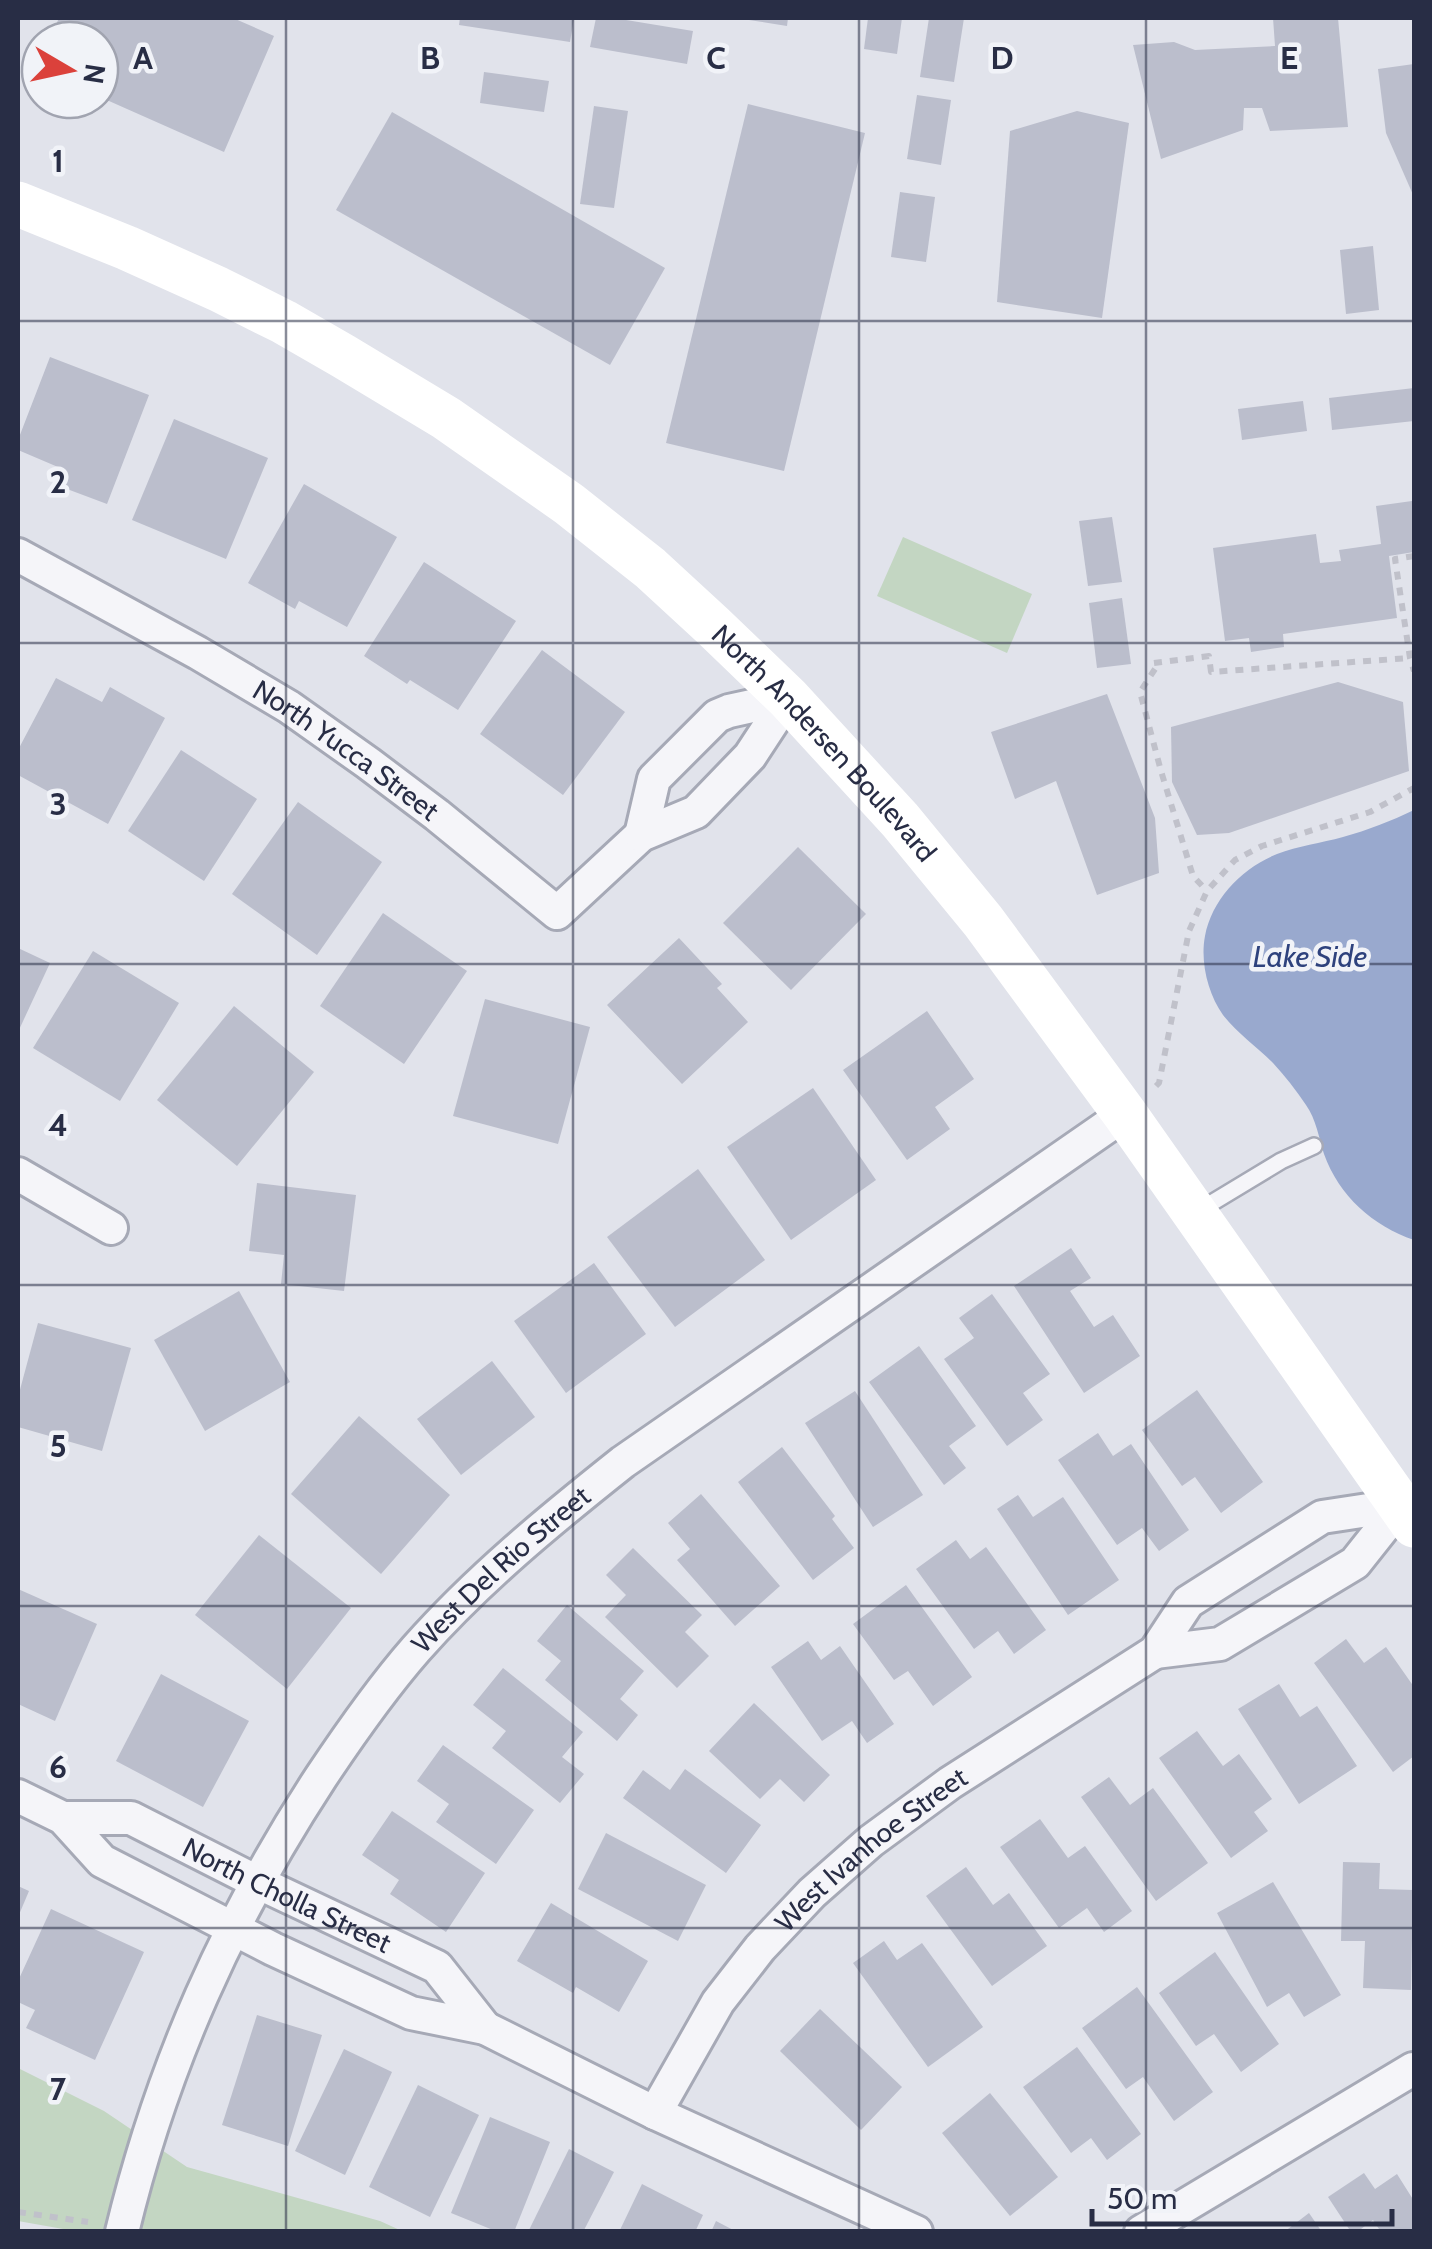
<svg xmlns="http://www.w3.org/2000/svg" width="1432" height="2249" viewBox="0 0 1432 2249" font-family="Cabin,sans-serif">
<rect width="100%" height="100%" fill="#e1e3eb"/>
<g fill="#c3d6c2">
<polygon points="903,537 1032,594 1007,653 877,596"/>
<polygon points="18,2068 104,2111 187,2167 380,2221 402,2231 80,2232 18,2221"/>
</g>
<path fill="#99a9ce" d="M1414 810V1240C1373 1226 1339 1196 1324 1154 1319 1138 1316 1119 1306 1105 1296 1090 1285 1076 1273 1063 1257 1047 1237 1033 1223 1015 1208 994 1200 962 1205 936 1212 899 1242 868 1277 854 1298 846 1321 843 1343 837 1368 830 1391 821 1414 810Z"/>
<g fill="#bbbecc">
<polygon points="59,18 233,18 274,36 224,152 100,97 100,40 49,40"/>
<polygon points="460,18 574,18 570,42 459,25"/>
<polygon points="596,18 614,18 693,31 687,64 590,47"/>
<polygon points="749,18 788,18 787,26 749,20"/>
<polygon points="868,18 902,18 897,54 864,49"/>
<polygon points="929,18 964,18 954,82 920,77"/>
<polygon points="1273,18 1338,18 1348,127 1270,131 1262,108 1244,108 1243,130 1161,159 1133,45 1174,42 1195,50 1275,46"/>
<polygon points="1414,64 1414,197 1386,133 1378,69"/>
<polygon points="484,72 549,81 544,112 480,103"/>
<polygon points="917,95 951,100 941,165 907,159"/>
<polygon points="748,104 865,133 784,471 666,443"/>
<polygon points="594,106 628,111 614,208 580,204"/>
<polygon points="1077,111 1129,123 1102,318 997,302 1010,131"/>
<polygon points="392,112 665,268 610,365 336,210"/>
<polygon points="900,192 935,197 926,262 891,257"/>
<polygon points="1373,246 1379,310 1346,314 1340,250"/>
<polygon points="50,357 149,395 107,504 59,486 65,470 18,450 18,440"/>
<polygon points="1414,388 1414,421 1332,430 1329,398"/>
<polygon points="1303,401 1307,431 1242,440 1238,409"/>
<polygon points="174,419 268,458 226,559 132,520"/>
<polygon points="304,484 397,537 347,627 299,601 295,609 248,583"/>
<polygon points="1412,501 1414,552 1389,556 1397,618 1283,634 1284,647 1251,652 1249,638 1225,641 1213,548 1316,534 1320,563 1341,561 1339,550 1381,544 1376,506"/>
<polygon points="1112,517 1122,582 1088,586 1079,521"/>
<polygon points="424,562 516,621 458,710 410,680 407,684 364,656"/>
<polygon points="1122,598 1131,664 1097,668 1089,603"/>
<polygon points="542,650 625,712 563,795 480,734"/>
<polygon points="56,678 102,702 110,687 165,718 108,824 18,775 18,750"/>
<polygon points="1338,682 1403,702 1409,771 1229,833 1197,835 1172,782 1171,727"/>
<polygon points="1107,694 1155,818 1159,873 1097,895 1056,781 1015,799 991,732"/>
<polygon points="181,750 257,799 204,881 128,831"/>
<polygon points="298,802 382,862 317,955 232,894"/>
<polygon points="798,847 866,914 791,990 723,923"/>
<polygon points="383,913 467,971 404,1064 320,1006"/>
<polygon points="679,938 722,984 717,988 748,1022 682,1084 607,1005"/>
<polygon points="18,948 50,963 18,1032"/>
<polygon points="93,951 179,1003 120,1101 33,1048"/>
<polygon points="485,999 590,1027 558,1144 453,1116"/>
<polygon points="234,1006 314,1072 237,1166 157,1100"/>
<polygon points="927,1011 974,1079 935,1107 950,1129 907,1160 843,1070"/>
<polygon points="813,1088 876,1180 791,1240 727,1147"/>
<polygon points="698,1169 765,1260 675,1327 607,1237"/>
<polygon points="257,1183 356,1195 344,1291 281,1284 284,1255 249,1251"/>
<polygon points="1071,1248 1091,1278 1070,1291 1094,1327 1113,1315 1140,1356 1084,1393 1014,1286"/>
<polygon points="594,1263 646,1334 566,1393 514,1321"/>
<polygon points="239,1291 290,1382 205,1431 154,1340"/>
<polygon points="992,1294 1050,1374 1023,1393 1043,1420 1007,1446 944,1359 974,1338 959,1318"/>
<polygon points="38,1323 131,1348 102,1451 18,1427 18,1397"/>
<polygon points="919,1346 976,1426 949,1446 966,1468 944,1485 869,1382"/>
<polygon points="492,1361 535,1417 461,1475 417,1419"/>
<polygon points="1197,1390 1263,1482 1221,1513 1195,1477 1182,1486 1142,1430"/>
<polygon points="855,1391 923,1495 873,1527 805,1423"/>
<polygon points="359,1416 450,1495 381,1574 291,1494"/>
<polygon points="1098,1433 1113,1456 1131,1444 1189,1530 1159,1551 1142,1528 1117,1545 1058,1460"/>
<polygon points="782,1447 835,1516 832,1519 854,1548 813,1580 738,1482"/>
<polygon points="701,1494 780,1586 735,1626 677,1560 690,1549 668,1523"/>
<polygon points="1018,1495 1033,1517 1063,1497 1119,1580 1068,1615 997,1509"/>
<polygon points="259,1535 351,1608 287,1689 195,1615"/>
<polygon points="956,1540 970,1559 986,1547 1046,1630 1014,1654 998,1631 974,1649 916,1569"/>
<polygon points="633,1548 702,1615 685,1632 709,1656 677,1688 605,1617 626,1595 606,1575"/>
<polygon points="906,1585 972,1677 933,1706 908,1671 894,1680 853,1624"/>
<polygon points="18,1589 97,1624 55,1721 18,1704"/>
<polygon points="567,1605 644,1671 620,1699 638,1715 617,1741 545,1680 561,1661 537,1641"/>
<polygon points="1346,1639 1364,1663 1386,1647 1414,1687 1414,1756 1393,1772 1314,1663"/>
<polygon points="808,1641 821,1660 840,1646 894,1724 867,1743 852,1721 822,1741 771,1667"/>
<polygon points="503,1668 583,1732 562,1757 584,1774 560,1803 492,1748 506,1731 473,1705"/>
<polygon points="161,1674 249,1721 203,1807 116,1761"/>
<polygon points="1279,1684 1300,1717 1317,1706 1357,1766 1299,1804 1238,1709"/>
<polygon points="754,1703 830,1775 804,1802 780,1779 760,1799 709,1751"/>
<polygon points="1197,1731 1223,1766 1239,1754 1272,1799 1254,1812 1268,1831 1231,1858 1159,1758"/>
<polygon points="443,1745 534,1810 496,1864 436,1822 449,1804 417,1781"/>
<polygon points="685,1769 761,1825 726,1873 623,1798 643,1770 670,1790"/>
<polygon points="1109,1777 1130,1805 1153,1788 1208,1863 1156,1901 1081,1797"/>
<polygon points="392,1811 485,1873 446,1932 390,1894 399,1880 362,1855"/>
<polygon points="1040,1819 1068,1858 1085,1846 1132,1911 1104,1932 1087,1908 1059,1928 1000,1847"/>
<polygon points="606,1833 706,1885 678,1941 578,1889"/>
<polygon points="1343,1862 1380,1863 1379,1889 1413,1890 1411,1990 1363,1988 1365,1941 1341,1941"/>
<polygon points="966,1867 993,1905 1009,1893 1047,1946 992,1986 926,1896"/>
<polygon points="1273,1882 1341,1995 1304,2017 1289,1993 1267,2007 1217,1913"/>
<polygon points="18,1886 29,1891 18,1917"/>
<polygon points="551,1903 648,1961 619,2012 576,1987 573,1993 517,1961"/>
<polygon points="51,1909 144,1952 95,2060 26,2028 35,2010 18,2002 18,1981"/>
<polygon points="884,1941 897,1960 922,1943 983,2027 928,2067 853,1963"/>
<polygon points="1215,1952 1279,2044 1241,2072 1214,2034 1196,2046 1159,1993"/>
<polygon points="1137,1987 1213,2092 1174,2121 1143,2077 1126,2089 1082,2028"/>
<polygon points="820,2009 902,2087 861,2130 780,2051"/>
<polygon points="257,2015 322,2035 288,2146 222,2125"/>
<polygon points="1077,2047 1141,2134 1107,2160 1091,2138 1071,2153 1023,2087"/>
<polygon points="344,2049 392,2072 345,2175 295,2151"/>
<polygon points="418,2085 479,2115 430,2217 369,2187"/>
<polygon points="990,2093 1058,2177 1010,2216 942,2133"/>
<polygon points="490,2117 550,2142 514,2232 498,2232 451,2213"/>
<polygon points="569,2149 614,2172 583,2232 528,2232"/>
<polygon points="1364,2173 1375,2189 1397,2174 1414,2201 1414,2232 1381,2232 1373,2220 1357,2232 1351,2232 1328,2197"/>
<polygon points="642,2184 703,2215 695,2232 619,2232"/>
<polygon points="1309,2213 1322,2232 1284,2232"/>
<polygon points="716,2221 737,2232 711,2232"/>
</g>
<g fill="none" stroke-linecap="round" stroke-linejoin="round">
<defs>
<polyline id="lane" points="1200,1210 1281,1161 1314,1146"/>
<g id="street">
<path id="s1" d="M18 555 198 653 289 707 368 763 437 815 557 913 641 835 696 812 750 756 788 698"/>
<polyline points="641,835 654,779 717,716 729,711 788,698"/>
<polyline points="18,1174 111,1228"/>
<polyline points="1155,1652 1220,1644 1355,1563 1401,1505"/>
<polyline points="18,1796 63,1818 102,1861 273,1949 411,2013 485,2028 655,2113 916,2232"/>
<path id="s2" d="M63 1818H131L257 1882 437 1967 485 2028"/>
<path id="s3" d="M655 2113 718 2002 760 1948 812 1893 871 1841 950 1783 1155 1652 1188 1602 1322 1517 1401 1505"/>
<path id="s4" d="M122 2232C162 2066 228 1919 321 1777 351 1732 381 1689 416 1649 478 1579 550 1520 623 1462L1125 1114"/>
<polyline points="1141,2232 1413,2069 1414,2071"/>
</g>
</defs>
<use href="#lane" stroke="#a6a9b6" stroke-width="20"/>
<use href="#street" stroke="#a6a9b6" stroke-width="38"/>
<g stroke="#c0c1ca" stroke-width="6" stroke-dasharray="8 8" stroke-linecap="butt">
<polyline points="1414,556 1395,559 1410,658 1414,671"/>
<polyline points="1154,663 1209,656 1211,672 1410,658"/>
<polyline points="1155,669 1140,692 1161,771 1193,876 1207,891"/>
<polyline points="1156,1086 1159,1083 1189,931 1207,891 1235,860 1262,846 1370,812 1414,788"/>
<polyline points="18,2212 88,2222"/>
</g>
<use href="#lane" stroke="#f5f5f9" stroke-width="15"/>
<use href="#street" stroke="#f5f5f9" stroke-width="32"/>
<path stroke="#fff" stroke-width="45" id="s5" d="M18 204 127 248 218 289 284 322 343 356 446 418 569 504 650 568 713 626 788 698 900 820 983 921 1125 1114 1414 1525"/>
</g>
<path fill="none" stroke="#282d45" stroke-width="2.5" stroke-opacity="0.55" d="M286 18V2232M573 18V2232M859 18V2232M1146 18V2232M18 321H1414M18 643H1414M18 964H1414M18 1285H1414M18 1606H1414M18 1928H1414"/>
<g text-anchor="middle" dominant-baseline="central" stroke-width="9" stroke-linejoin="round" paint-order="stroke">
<g font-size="28" fill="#282d45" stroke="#f1f3f8">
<text stroke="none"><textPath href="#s5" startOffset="980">North Andersen Boulevard</textPath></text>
<text stroke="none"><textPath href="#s1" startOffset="382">North Yucca Street</textPath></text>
<text stroke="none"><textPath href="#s4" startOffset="775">West Del Rio Street</textPath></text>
<text stroke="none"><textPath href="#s3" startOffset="345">West Ivanhoe Street</textPath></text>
<text stroke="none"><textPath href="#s2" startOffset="242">North Cholla Street</textPath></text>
</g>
<g font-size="30" font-style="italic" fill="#2e427d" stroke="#f1f3f8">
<text x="1310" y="956">Lake Side</text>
</g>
</g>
<g font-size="32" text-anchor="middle" font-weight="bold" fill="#282d45" stroke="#f1f3f8" stroke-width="9" stroke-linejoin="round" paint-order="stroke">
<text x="143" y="69">A</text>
<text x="430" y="69">B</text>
<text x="716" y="69">C</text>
<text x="1002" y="69">D</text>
<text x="1289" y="69">E</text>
<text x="58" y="172">1</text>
<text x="58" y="493">2</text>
<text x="58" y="815">3</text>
<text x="58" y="1136">4</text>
<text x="58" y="1457">5</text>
<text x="58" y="1778">6</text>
<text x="58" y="2100">7</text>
</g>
<rect width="1432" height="2249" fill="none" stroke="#282d45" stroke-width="40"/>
<g transform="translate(70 70) rotate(99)"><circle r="48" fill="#f1f3f8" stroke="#a1a4b0" stroke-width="2.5"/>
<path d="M0-8L18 38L0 25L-18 38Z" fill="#db413b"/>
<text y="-15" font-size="28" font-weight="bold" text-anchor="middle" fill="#282d45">N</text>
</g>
<path d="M1092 2209v15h300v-15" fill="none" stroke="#282d45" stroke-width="5"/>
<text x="1107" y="2209" font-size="30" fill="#282d45" stroke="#f1f3f8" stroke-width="8" paint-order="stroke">50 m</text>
</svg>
